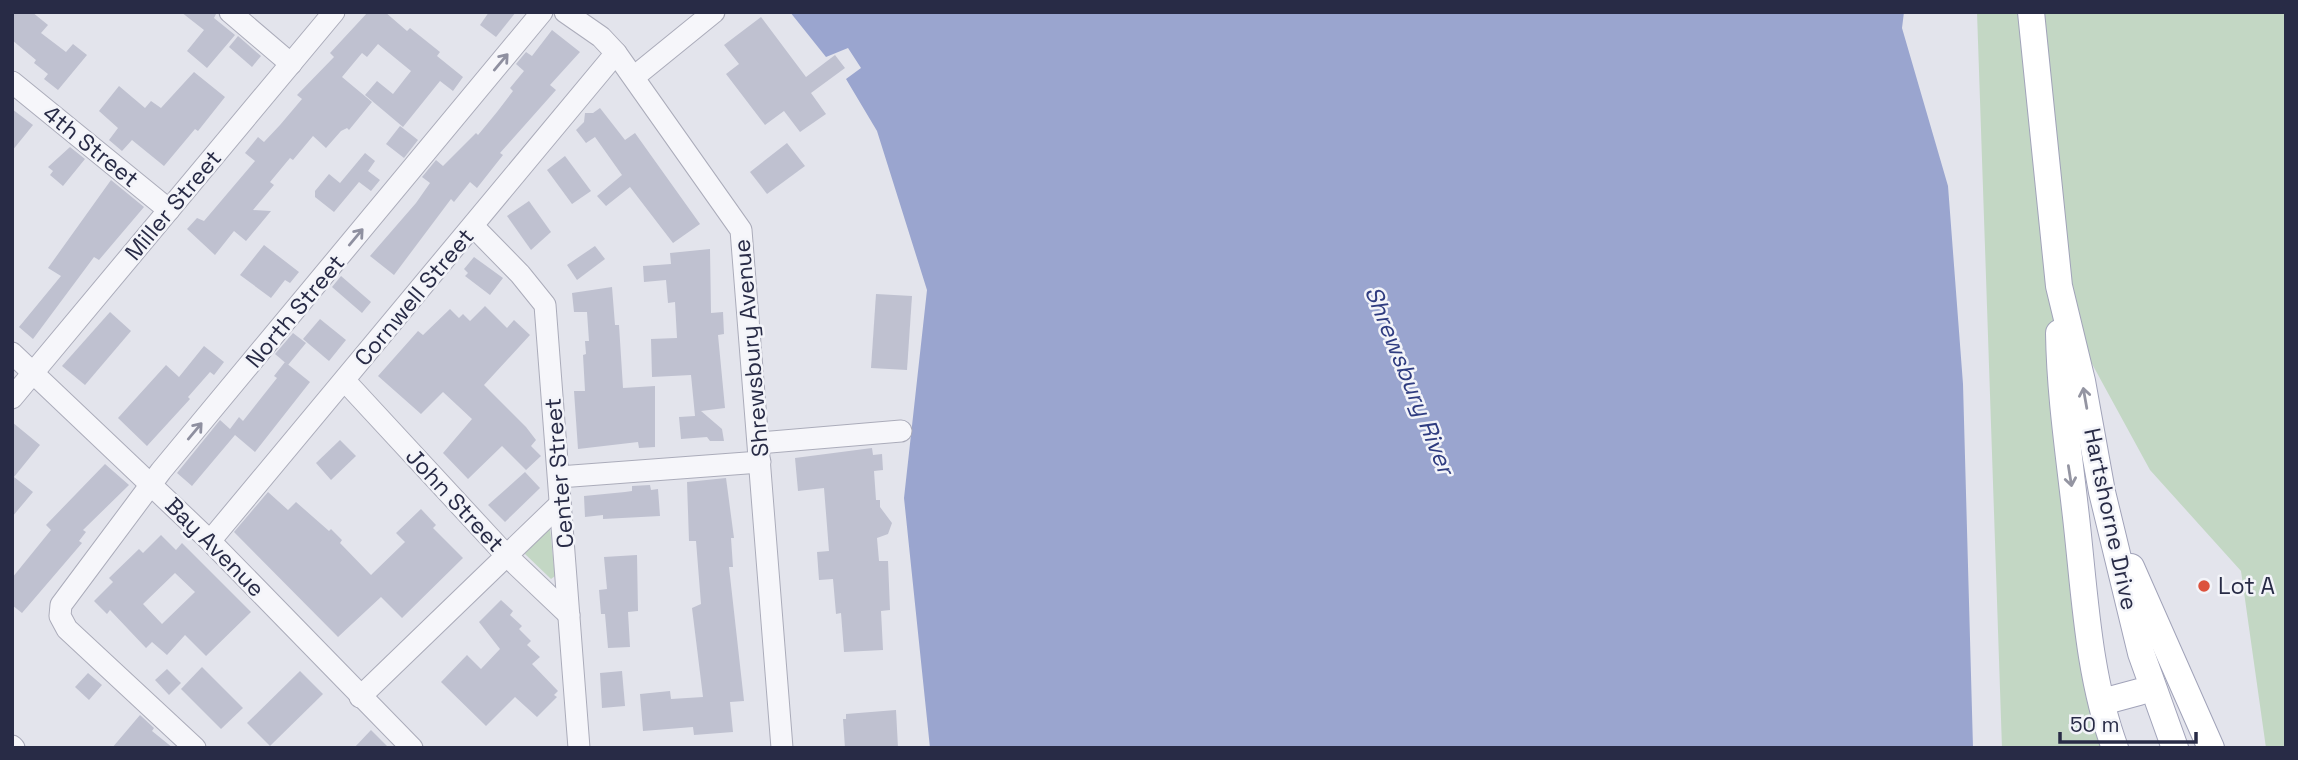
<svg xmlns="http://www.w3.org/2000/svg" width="2298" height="760" viewBox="0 0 2298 760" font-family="'Space Grotesk',sans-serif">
<rect width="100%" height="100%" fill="#e3e4ec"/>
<g fill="#c3d7c4">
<polygon points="1977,12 2286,12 2286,748 2266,748 2241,571 2150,470 2085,351 2050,353 2105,748 2002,748"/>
<polygon points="550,528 555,576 551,579 524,553"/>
</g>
<polygon fill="#9aa5cf" points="790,12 1904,12 1902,28 1948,186 1963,384 1973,748 930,748 904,498 927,290 877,131 846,79 861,68 848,48 826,57"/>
<g fill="#bfc1d0" fill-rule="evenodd">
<polygon points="12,12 32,12 48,25 41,33 66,52 73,44 87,55 58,90 44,79 48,74 34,63 36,60 12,40"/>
<polygon points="181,12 217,12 214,18 235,35 207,68 187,51 204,30"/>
<polygon points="368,12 385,12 407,31 410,28 440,52 437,56 463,77 453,91 440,81 403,127 365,95 377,81 393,94 411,71 378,44 367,57 362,53 342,77 372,102 349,130 347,128 341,131 326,148 313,136 293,160 290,158 270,182 274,185 253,210 271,211 246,241 234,231 215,255 187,229 197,218 204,221 255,161 245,153 258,137 264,142 280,125 302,99 297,95 334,57 330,53"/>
<polygon points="489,12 516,12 496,37 480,25"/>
<polygon points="761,17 806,77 835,55 845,68 811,93 826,114 800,132 784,111 765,125 726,74 739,64 724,45"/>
<polygon points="552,30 580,52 550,85 556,90 500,153 503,155 477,188 470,182 454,202 451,199 394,275 370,256 416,203 430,183 422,177 436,160 443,166 476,133 478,135 497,112 513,91 510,88 524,71 516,64 526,52 532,56"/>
<polygon points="238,36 261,56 252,67 229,47"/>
<polygon points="194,72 225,97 198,131 195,129 164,166 132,140 122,151 109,140 118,128 99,111 119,86 145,108 151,101 161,108"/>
<polygon points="600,108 625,140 635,133 700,224 673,243 630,187 606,206 597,196 622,175 595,137 586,143 576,130 584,122 585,113 593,113"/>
<polygon points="12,109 33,125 12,151"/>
<polygon points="400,126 418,140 404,158 386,144"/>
<polygon points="787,143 805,166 767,194 750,172"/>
<polygon points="70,147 85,159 63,186 50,175 53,171 48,167"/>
<polygon points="365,153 375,161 368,171 380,180 371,191 359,182 334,212 315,197 315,191 329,174 340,183"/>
<polygon points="565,156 591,191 572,204 547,170"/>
<polygon points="111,180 144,207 99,260 94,257 33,339 19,327 61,276 48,268"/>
<polygon points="529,201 551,232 531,250 507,216"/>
<polygon points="264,245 299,272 290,283 285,280 271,298 240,275"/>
<polygon points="595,246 605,259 577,280 567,265"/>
<polygon points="710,249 711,313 723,312 724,334 718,335 725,408 701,411 722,429 724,441 710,441 707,437 681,439 679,417 695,416 691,375 652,377 651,339 677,338 675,302 668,303 666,280 644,282 643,266 671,264 670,253"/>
<polygon points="474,257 503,278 490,295 465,276 468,273 464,269"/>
<polygon points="341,276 371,302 362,313 332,287"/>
<polygon points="612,287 615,325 619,325 623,388 655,386 655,447 639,448 638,442 578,449 574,391 585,391 583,355 586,354 585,341 589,341 587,312 574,312 572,293"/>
<polygon points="876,294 912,296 907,370 871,368"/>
<polygon points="485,306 507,328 514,320 530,335 484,385 526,427 536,440 531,446 541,456 526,470 502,446 468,479 443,453 472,419 443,392 421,414 378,376 418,331 423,335 450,309 459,318 463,314 470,321"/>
<polygon points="110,312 131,331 85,385 62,366"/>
<polygon points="320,319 346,340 329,361 303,339"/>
<polygon points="293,333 306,343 288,365 275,354"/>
<polygon points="204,346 224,362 214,375 210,372 188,397 190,399 147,446 118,418 166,365 179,377"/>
<polygon points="285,362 310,382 255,452 235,435 192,486 177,473 220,420 230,429 239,417 243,421 277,378 274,376"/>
<polygon points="12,422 40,445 14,477 33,492 12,517"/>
<polygon points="340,440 356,456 331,480 316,463"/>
<polygon points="872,448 873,455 882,454 883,470 874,471 876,500 880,500 880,507 892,523 888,534 877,538 879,561 888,561 890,610 881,611 883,650 844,652 841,613 836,614 833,579 819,580 817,552 829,551 824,488 798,491 795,458"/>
<polygon points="105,464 129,485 83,530 86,532 79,541 82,543 22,613 12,605 12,578 51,530 46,525"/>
<polygon points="525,472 540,488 505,522 488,505"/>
<polygon points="726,478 734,538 731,538 733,567 729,567 744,701 730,702 733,732 694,735 693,727 643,731 640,694 670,691 671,699 703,697 692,608 701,604 696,541 689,541 687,482"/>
<polygon points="650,485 651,490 658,489 660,516 603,519 603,515 585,517 584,496 625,492 632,491 632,486"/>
<polygon points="268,492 288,510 296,502 329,531 331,529 342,540 340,543 371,575 405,542 396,533 421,509 436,525 433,528 463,558 402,618 381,597 338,637 234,532"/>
<path d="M161 535 176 550 182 543 251 612 206 656 185 635 167 655 152 642 146 648 110 610 107 614 94 601 113 582 109 578 139 549 143 553ZM175 573 195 592 162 624 143 604Z"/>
<polygon points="637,555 638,611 628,612 630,647 608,648 605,614 601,614 599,590 607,589 604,557"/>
<polygon points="501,600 513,611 510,615 522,626 519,629 531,641 527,645 540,657 532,664 558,691 554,695 557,697 537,717 515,697 486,726 441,682 467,655 481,669 500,649 479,622"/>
<polygon points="202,667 243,708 221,729 181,689"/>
<polygon points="167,669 181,683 169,695 155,680"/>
<polygon points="300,671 323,694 270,746 247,723"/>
<polygon points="622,671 625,706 602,708 600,673"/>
<polygon points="88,673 102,685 89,700 75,687"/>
<polygon points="896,710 898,748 845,748 843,719 846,719 846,714"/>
<polygon points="140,715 154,728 152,731 173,748 112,748"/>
<polygon points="371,730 389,748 354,748"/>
</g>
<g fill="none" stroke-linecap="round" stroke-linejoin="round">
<defs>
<g id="minor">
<polyline points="230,12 291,64"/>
<polyline points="565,12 601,37 616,53 741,230 782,748"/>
<polyline points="634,77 714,12"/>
<polyline points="12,82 169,210"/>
<polyline points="473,226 520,274 545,305 579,748"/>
<polyline points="12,353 210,541 412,748"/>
<polyline points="345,381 506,555 569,615"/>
<polyline points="12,398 334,12"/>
<polyline points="759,443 901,431"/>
<polyline points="559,477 760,462"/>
<polyline points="210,541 616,53"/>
<polyline points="360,697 560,504"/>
<polyline points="12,746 14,748"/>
<polyline points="195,748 67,629 60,616 61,605 161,471 542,12"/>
</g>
<g id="major">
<polyline points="2031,12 2059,286 2082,381 2102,492 2141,653 2175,748"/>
<path d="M2059 333C2060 398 2070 461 2077 526 2085 599 2089 678 2115 748"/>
<polyline points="2131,567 2211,748"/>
<polyline points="2102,702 2139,692"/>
</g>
</defs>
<use href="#minor" stroke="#abacba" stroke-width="23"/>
<use href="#major" stroke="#a1a3b9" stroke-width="28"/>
<use href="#minor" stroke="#f6f6fa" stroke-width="21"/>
<use href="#major" stroke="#fff" stroke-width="26"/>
</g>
<defs><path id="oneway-shaft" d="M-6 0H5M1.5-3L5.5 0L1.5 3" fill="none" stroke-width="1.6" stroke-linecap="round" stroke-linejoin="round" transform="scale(1.75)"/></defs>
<g stroke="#8f90a0">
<use href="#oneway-shaft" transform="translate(501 62) rotate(-50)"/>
<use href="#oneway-shaft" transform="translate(356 237) rotate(-50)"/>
<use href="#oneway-shaft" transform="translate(195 431) rotate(-50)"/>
</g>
<g stroke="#9495a2">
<use href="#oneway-shaft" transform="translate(2085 398) rotate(-100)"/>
<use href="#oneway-shaft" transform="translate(2070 476) rotate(81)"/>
</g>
<circle fill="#dc523d" stroke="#f3f4f9" stroke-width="2.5" cx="2204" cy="586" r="7"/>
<g text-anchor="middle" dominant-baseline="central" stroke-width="5" stroke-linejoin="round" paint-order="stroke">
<g font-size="23" fill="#282b46" stroke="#f3f4f9">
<text transform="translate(91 146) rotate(39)">4th Street</text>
<text transform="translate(173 205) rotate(-50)">Miller Street</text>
<text transform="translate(414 297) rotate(-50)">Cornwell Street</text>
<text transform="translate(295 311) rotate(-50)">North Street</text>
<text transform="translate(751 348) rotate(-95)">Shrewsbury Avenue</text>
<text transform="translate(559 473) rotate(-95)">Center Street</text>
<text transform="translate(455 500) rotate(47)">John Street</text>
<text transform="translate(2111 519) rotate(78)">Hartshorne Drive</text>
<text transform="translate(215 547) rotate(45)">Bay Avenue</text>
</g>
<g font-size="23" fill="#282b46" stroke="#f3f4f9" text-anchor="start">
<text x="2218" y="586">Lot A</text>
</g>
<g font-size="24" font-style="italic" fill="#2e3b7f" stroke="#f3f4f9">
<text transform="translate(1410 380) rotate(68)">Shrewsbury River</text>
</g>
</g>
<rect width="2298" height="760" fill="none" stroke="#282b46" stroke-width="28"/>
<path d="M2060 732v10h136v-10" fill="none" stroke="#282b46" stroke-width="3.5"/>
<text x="2070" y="732" font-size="21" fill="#282b46" stroke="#f3f4f9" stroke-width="5" paint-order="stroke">50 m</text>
</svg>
